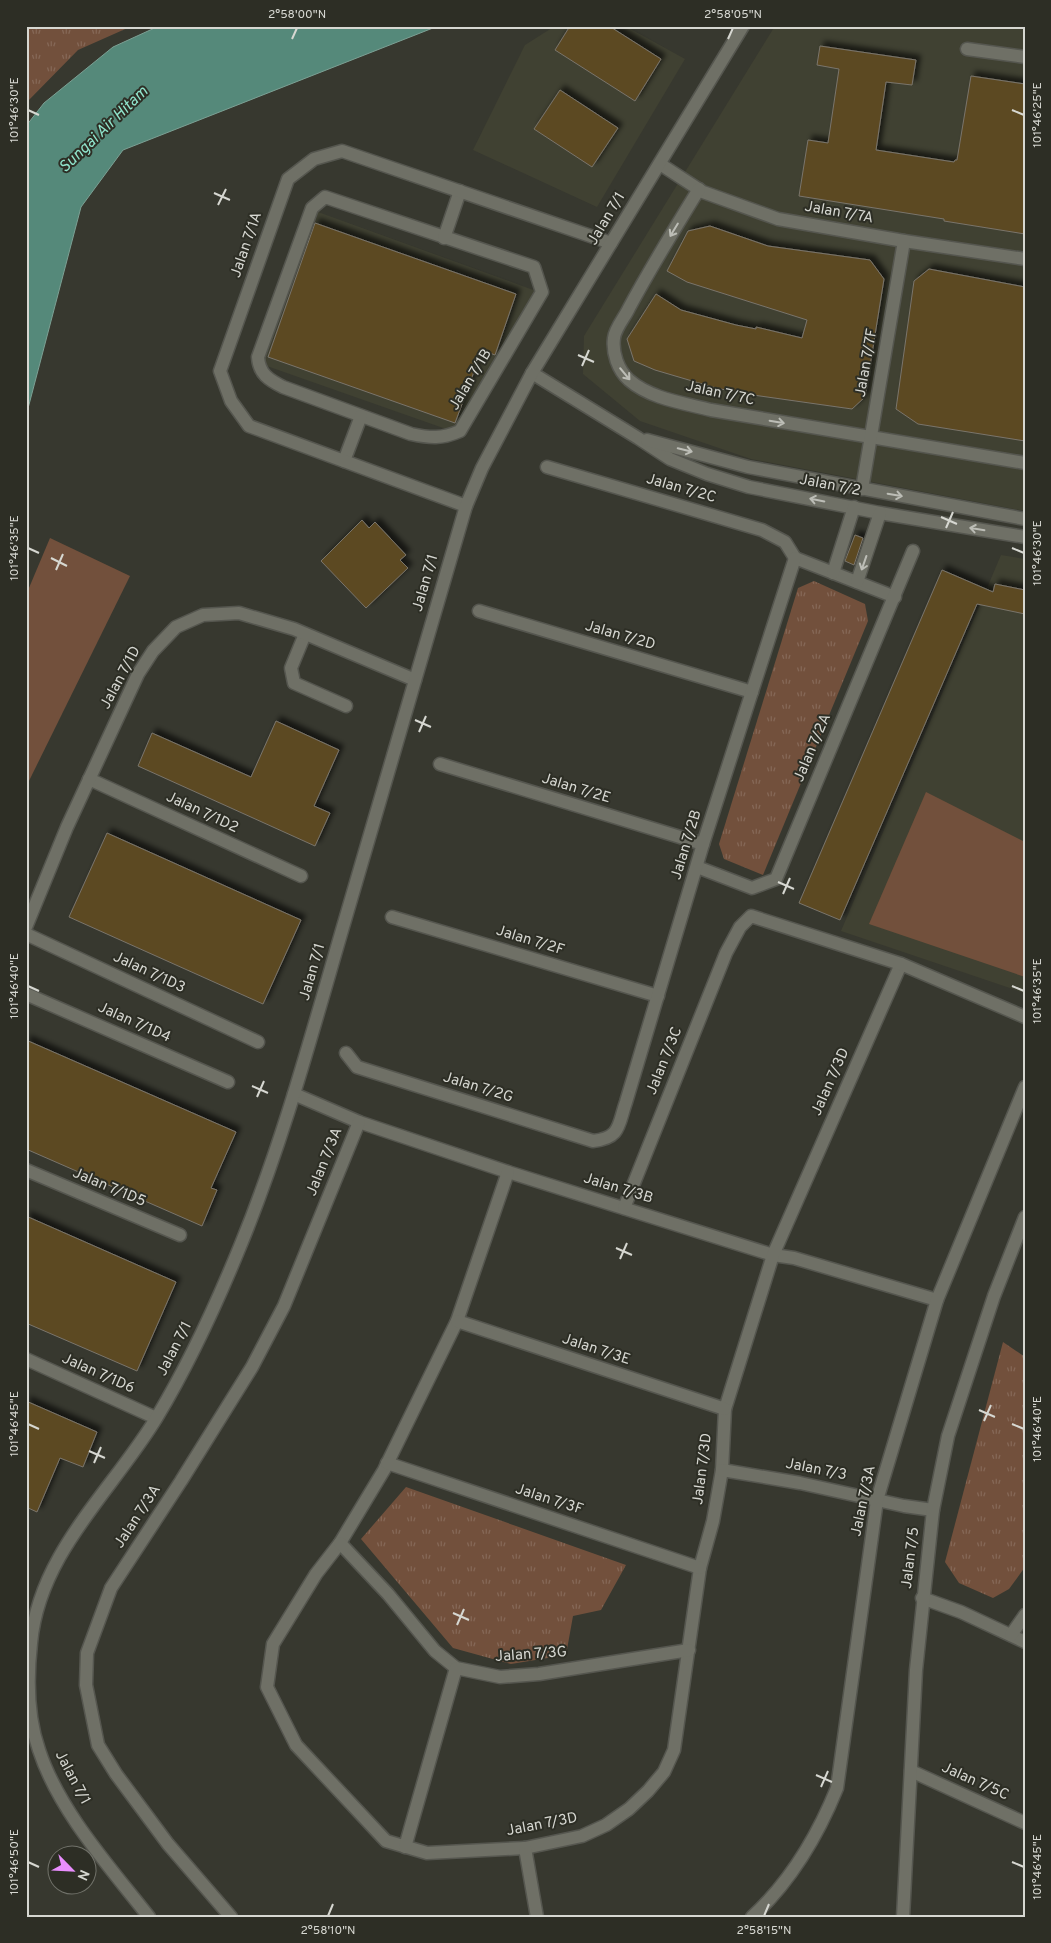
<svg xmlns="http://www.w3.org/2000/svg" width="1051" height="1943" viewBox="0 0 1051 1943" font-family="Overpass,sans-serif">
<defs>
<pattern id="grass-tufts" width="24" height="20" patternUnits="userSpaceOnUse" patternTransform="scale(1.25)"><rect width="24" height="20" fill="#72503c"/><path d="M3 7l-1-3M5 7V3M7 7l1-3M15 17l-1-3M17 17v-4M19 17l1-3" fill="none" stroke="#856857"/></pattern>
<filter id="shadow"><feDropShadow dx="4.5" dy="-4.5" stdDeviation="2.5" flood-color="#0009"/></filter>
</defs>
<rect width="100%" height="100%" fill="#37382f"/>
<g fill="#404132">
<polygon points="555,26 625,26 685,59 597,207 473,150 525,45"/>
<polygon points="775,26 1025,26 1025,511 751,459 640,421 583,374 584,336"/>
<polygon points="318,212 536,291 456,426 446,429 264,365 265,358"/>
<polygon points="1001,555 1025,559 1025,993 841,931"/>
</g>
<g fill="url(#grass-tufts)">
<polygon points="26,26 132,26 78,50 26,103"/>
<polygon points="814,581 865,604 868,621 763,875 724,859 719,844 798,588"/>
<polygon points="1003,1342 1025,1357 1025,1567 1009,1589 993,1598 959,1583 945,1562"/>
<polygon points="406,1487 626,1565 601,1610 573,1616 566,1655 511,1664 453,1648 361,1539"/>
</g>
<g fill="#72503c">
<polygon points="50,538 130,576 26,787 26,595"/>
<polygon points="926,792 1025,842 1025,977 869,924"/>
</g>
<polygon fill="#55897a" stroke="#7ca094" points="159,26 438,26 123,150 81,207 26,416 26,126 44,103 113,47"/>
<g fill="#5c4823" stroke="#7a756b" filter="url(#shadow)">
<polygon points="570,26 609,26 661,59 635,101 555,50"/>
<polygon points="820,46 916,60 912,85 886,82 876,150 954,162 955,160 957,160 971,76 1025,84 1025,234 944,221 944,219 799,196 808,140 828,143 839,69 817,65"/>
<polygon points="560,90 618,128 592,167 534,129"/>
<polygon points="315,223 516,294 495,355 482,350 455,423 268,357"/>
<polygon points="710,226 768,246 870,260 884,279 865,397 852,409 746,394 716,388 655,370 634,361 627,339 656,294 681,310 736,325 756,329 756,327 802,338 807,320 687,282 667,271 688,231"/>
<polygon points="929,269 1025,287 1025,441 918,424 896,409 914,281"/>
<polygon points="362,520 369,528 375,522 406,555 400,560 408,568 366,608 321,561"/>
<polygon points="855,535 863,538 854,565 845,561"/>
<polygon points="942,570 993,592 995,584 1025,590 1025,614 977,604 840,920 799,903"/>
<polygon points="276,721 339,750 314,806 330,813 315,846 138,766 152,733 251,777"/>
<polygon points="107,833 301,920 263,1004 69,917"/>
<polygon points="26,1040 236,1132 211,1188 217,1190 202,1226 26,1149"/>
<polygon points="26,1216 176,1282 137,1371 26,1323"/>
<polygon points="26,1401 97,1432 83,1467 60,1458 37,1512 26,1507"/>
</g>
<g fill="none" stroke-linecap="round" stroke-linejoin="round">
<defs>
<g id="minor">
<polyline points="967,49 1025,57"/>
<polyline points="660,164 703,192 778,219 904,241 1025,259"/>
<path d="M699 189C675 228 651 267 629 308 625 317 615 328 614 338 612 353 618 370 629 380 651 399 684 403 711 410L1025 463"/>
<path d="M325 197 534 267 542 292 460 431C442 439 430 438 411 434L283 387C269 380 259 374 258 357L312 208Z"/>
<polyline points="444,238 460,191"/>
<polyline points="532,373 638,438 670,459 707,474 749,487 880,513 1025,537"/>
<polyline points="647,440 748,467 1025,519"/>
<polyline points="344,461 361,416"/>
<polyline points="547,467 762,530 785,542 795,558"/>
<polyline points="862,489 904,241"/>
<polyline points="466,506 249,426 231,401 220,371 288,179 314,159 342,151 611,243"/>
<polyline points="795,558 895,597"/>
<polyline points="833,573 854,507"/>
<polyline points="857,582 880,513"/>
<polyline points="479,611 752,692"/>
<polyline points="305,634 291,668 294,683 346,706"/>
<polyline points="440,764 703,844"/>
<polyline points="89,779 301,876"/>
<polyline points="697,867 752,888 776,879 913,551"/>
<polyline points="392,917 658,996"/>
<polyline points="26,927 67,827 138,674 153,651 176,627 203,615 239,613 294,629 415,680"/>
<polyline points="26,934 258,1042"/>
<polyline points="26,994 228,1082"/>
<path d="M346 1053 357 1067 593 1141C621 1138 618 1125 626 1102L703 844 795 558"/>
<polyline points="294,1094 359,1122 508,1172 773,1255 794,1258 937,1300"/>
<polyline points="26,1170 180,1235"/>
<polyline points="508,1172 457,1321 384,1470 340,1543 316,1574 273,1644 267,1687 296,1745 386,1841 427,1853 525,1848 582,1836 606,1825 629,1809 648,1791 664,1772 674,1750 700,1568 713,1521 722,1470 725,1409 773,1255 901,964"/>
<polyline points="624,1208 726,953 740,927 751,916 901,964 1025,1017"/>
<polyline points="457,1321 725,1409"/>
<polyline points="26,1359 156,1418"/>
<polyline points="387,1463 700,1568"/>
<polyline points="722,1470 800,1483 904,1506 933,1510"/>
<polyline points="340,1543 388,1594 435,1651 456,1668 500,1677 539,1674 689,1650"/>
<polyline points="922,1598 961,1612 1025,1642"/>
<polyline points="1011,1635 1025,1615"/>
<polyline points="911,1771 1025,1823"/>
<polyline points="405,1847 456,1668"/>
<polyline points="525,1848 537,1917"/>
<path d="M149 1917C109 1866 59 1811 39 1750 27 1716 27 1679 31 1643 39 1553 113 1490 157 1417 190 1362 217 1303 241 1244 284 1139 313 1029 345 920 385 782 425 644 466 506L482 468 532 373 743 26"/>
<polyline points="231,1917 168,1844 116,1774 98,1745 86,1685 87,1653 111,1588 181,1481 252,1367 284,1306 359,1122"/>
<path d="M752 1917C790 1882 818 1835 837 1788L877 1500 937 1300 1025 1087"/>
<polyline points="903,1917 916,1670 933,1510 948,1436 994,1296 1025,1217"/>
</g>
</defs>
<use href="#minor" stroke="#55564f" stroke-width="15"/>
<use href="#minor" stroke="#6f7066" stroke-width="12"/>
</g>
<defs><path id="oneway-shaft" d="M-6 0H5M1.5-3L5.5 0L1.5 3" fill="none" stroke-width="1.6" stroke-linecap="round" stroke-linejoin="round" transform="scale(1.25)"/></defs>
<g stroke="#bcbdb6">
<use href="#oneway-shaft" transform="translate(674 230) rotate(121)"/>
<use href="#oneway-shaft" transform="translate(625 374) rotate(50)"/>
<use href="#oneway-shaft" transform="translate(777 422) rotate(10)"/>
<use href="#oneway-shaft" transform="translate(685 450) rotate(14)"/>
<use href="#oneway-shaft" transform="translate(895 495) rotate(10)"/>
<use href="#oneway-shaft" transform="translate(817 500) rotate(-169)"/>
<use href="#oneway-shaft" transform="translate(977 529) rotate(-171)"/>
<use href="#oneway-shaft" transform="translate(864 563) rotate(109)"/>
</g>
<path fill="none" stroke="#d6d7d1" stroke-width="2" d="M292 39 297 28M728 39 733 28M28 110 39 115M1012 110 1024 115M214 193 230 200M218 205 226 189M578 355 594 362M582 366 589 350M941 517 957 524M946 528 953 512M28 548 39 553M1012 548 1024 553M51 558 67 566M56 570 63 554M415 720 431 727M419 732 426 716M778 882 794 889M783 894 790 878M28 986 39 991M1012 986 1024 991M252 1086 268 1093M257 1097 264 1081M616 1248 632 1255M620 1259 627 1243M979 1410 995 1417M984 1421 991 1405M28 1424 39 1429M1012 1424 1024 1429M89 1451 105 1458M94 1463 101 1447M453 1613 469 1620M457 1625 464 1609M816 1775 832 1782M821 1787 828 1771M28 1862 39 1867M1012 1862 1024 1867M328 1916 333 1904M764 1916 769 1904"/>
<g text-anchor="middle" dominant-baseline="central" stroke-width="4" stroke-linejoin="round" paint-order="stroke">
<g font-size="15" fill="#d6d7d1" stroke="#2d2e25">
<text transform="translate(839 213) rotate(10)">Jalan 7/7A</text>
<text transform="translate(607 219) rotate(-59)">Jalan 7/1</text>
<text transform="translate(247 245) rotate(-71)">Jalan 7/1A</text>
<text transform="translate(867 363) rotate(-80)">Jalan 7/7F</text>
<text transform="translate(471 380) rotate(-59)">Jalan 7/1B</text>
<text transform="translate(720 394) rotate(12)">Jalan 7/7C</text>
<text transform="translate(830 486) rotate(11)">Jalan 7/2</text>
<text transform="translate(681 489) rotate(16)">Jalan 7/2C</text>
<text transform="translate(426 583) rotate(-74)">Jalan 7/1</text>
<text transform="translate(620 636) rotate(16)">Jalan 7/2D</text>
<text transform="translate(121 678) rotate(-62)">Jalan 7/1D</text>
<text transform="translate(813 748) rotate(-67)">Jalan 7/2A</text>
<text transform="translate(576 789) rotate(17)">Jalan 7/2E</text>
<text transform="translate(202 813) rotate(25)">Jalan 7/1D2</text>
<text transform="translate(687 845) rotate(-73)">Jalan 7/2B</text>
<text transform="translate(530 941) rotate(17)">Jalan 7/2F</text>
<text transform="translate(313 972) rotate(-74)">Jalan 7/1</text>
<text transform="translate(149 973) rotate(25)">Jalan 7/1D3</text>
<text transform="translate(134 1023) rotate(24)">Jalan 7/1D4</text>
<text transform="translate(665 1061) rotate(-68)">Jalan 7/3C</text>
<text transform="translate(831 1082) rotate(-66)">Jalan 7/3D</text>
<text transform="translate(478 1088) rotate(17)">Jalan 7/2G</text>
<text transform="translate(325 1162) rotate(-68)">Jalan 7/3A</text>
<text transform="translate(109 1188) rotate(23)">Jalan 7/1D5</text>
<text transform="translate(618 1189) rotate(17)">Jalan 7/3B</text>
<text transform="translate(175 1349) rotate(-63)">Jalan 7/1</text>
<text transform="translate(596 1350) rotate(18)">Jalan 7/3E</text>
<text transform="translate(98 1374) rotate(24)">Jalan 7/1D6</text>
<text transform="translate(703 1469) rotate(-83)">Jalan 7/3D</text>
<text transform="translate(816 1470) rotate(11)">Jalan 7/3</text>
<text transform="translate(549 1500) rotate(18)">Jalan 7/3F</text>
<text transform="translate(864 1501) rotate(-78)">Jalan 7/3A</text>
<text transform="translate(138 1517) rotate(-57)">Jalan 7/3A</text>
<text transform="translate(911 1558) rotate(-83)">Jalan 7/5</text>
<text transform="translate(531 1655) rotate(-4)">Jalan 7/3G</text>
<text transform="translate(72 1778) rotate(62)">Jalan 7/1</text>
<text transform="translate(975 1782) rotate(24)">Jalan 7/5C</text>
<text transform="translate(542 1825) rotate(-11)">Jalan 7/3D</text>
</g>
<g font-size="16" font-style="italic" fill="#90e5cd" stroke="#2d2e25">
<text transform="translate(104 130) rotate(-44)">Sungai Air Hitam</text>
</g>
</g>
<rect width="1051" height="1943" fill="none" stroke="#2d2e25" stroke-width="55"/>
<g transform="translate(72 1870) rotate(114)"><circle r="24" fill="#2d2e25" stroke="#71726a"/>
<path d="M0-4L9 19L0 12L-9 19Z" fill="#e98efe"/>
<text y="-8" font-size="14" font-weight="bold" text-anchor="middle" fill="#d6d7d1">N</text>
</g>
<rect x="28" y="28" width="996" height="1888" fill="none" stroke="#d6d7d1" stroke-width="2"/>
<g font-size="12" text-anchor="middle" fill="#d6d7d1">
<text x="297" y="18">2°58'00"N</text>
<text x="733" y="18">2°58'05"N</text>
<text transform="translate(14 110) rotate(-90)" y="4">101°46'30"E</text>
<text transform="translate(1037 115) rotate(-90)" y="4">101°46'25"E</text>
<text transform="translate(14 548) rotate(-90)" y="4">101°46'35"E</text>
<text transform="translate(1037 553) rotate(-90)" y="4">101°46'30"E</text>
<text transform="translate(14 986) rotate(-90)" y="4">101°46'40"E</text>
<text transform="translate(1037 991) rotate(-90)" y="4">101°46'35"E</text>
<text transform="translate(14 1424) rotate(-90)" y="4">101°46'45"E</text>
<text transform="translate(1037 1429) rotate(-90)" y="4">101°46'40"E</text>
<text transform="translate(14 1862) rotate(-90)" y="4">101°46'50"E</text>
<text transform="translate(1037 1867) rotate(-90)" y="4">101°46'45"E</text>
<text x="328" y="1934">2°58'10"N</text>
<text x="764" y="1934">2°58'15"N</text>
</g>
</svg>
